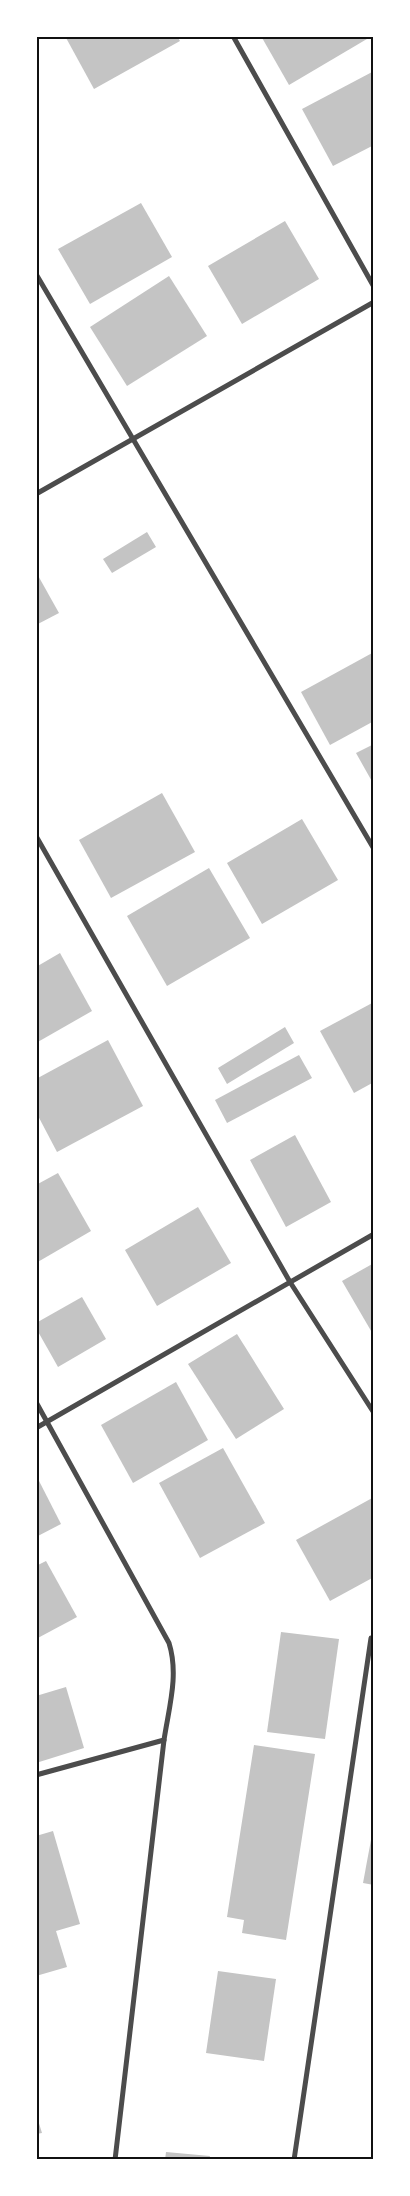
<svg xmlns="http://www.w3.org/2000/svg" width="410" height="2196" viewBox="0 0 410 2196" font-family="'Noto Serif',serif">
<rect width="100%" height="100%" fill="#fff"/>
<g fill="#c4c4c4">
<polygon points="65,36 177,36 180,41 94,89"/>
<polygon points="261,36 372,36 289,85"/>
<polygon points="374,71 374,145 333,166 302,109"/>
<polygon points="141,203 172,257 90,304 58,249"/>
<polygon points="285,221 319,279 242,324 208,266"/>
<polygon points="169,276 207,336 127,386 90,327"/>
<polygon points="147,532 156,547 112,573 103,559"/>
<polygon points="36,572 59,613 36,625"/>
<polygon points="374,652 374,721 330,745 301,692"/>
<polygon points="374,744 374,785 356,753"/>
<polygon points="162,793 195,852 111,898 79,840"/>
<polygon points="302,819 338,880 262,924 227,863"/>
<polygon points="209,868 250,938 167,986 127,916"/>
<polygon points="60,953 92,1011 36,1043 36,967"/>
<polygon points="374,1002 374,1082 354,1093 320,1031"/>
<polygon points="285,1027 294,1043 227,1084 218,1068"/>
<polygon points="108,1040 143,1106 57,1152 36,1112 36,1079"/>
<polygon points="299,1055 312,1078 227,1123 215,1100"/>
<polygon points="295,1135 331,1202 286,1227 250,1160"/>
<polygon points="58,1173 91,1231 36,1263 36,1185"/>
<polygon points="198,1207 231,1263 157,1306 125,1250"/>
<polygon points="374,1263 374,1336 342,1281"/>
<polygon points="82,1297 106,1339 58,1367 36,1328 36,1323"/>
<polygon points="237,1334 284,1409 236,1439 188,1364"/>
<polygon points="176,1382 208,1440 133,1483 101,1425"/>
<polygon points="223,1448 265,1523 200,1558 159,1483"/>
<polygon points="36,1475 61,1524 36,1537"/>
<polygon points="374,1497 374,1577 330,1601 296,1540"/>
<polygon points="46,1561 77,1617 36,1639 36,1566"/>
<polygon points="281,1632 339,1639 325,1739 267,1732"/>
<polygon points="66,1687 84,1748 36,1763 36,1696"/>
<polygon points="254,1745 315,1754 286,1940 242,1933 244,1920 227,1917"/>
<polygon points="373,1829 374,1829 374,1885 363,1883"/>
<polygon points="53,1831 80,1924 56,1931 67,1967 36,1976 36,1836"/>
<polygon points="218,1971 276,1979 264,2061 206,2053"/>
<polygon points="36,2114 42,2133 36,2134"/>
<polygon points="166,2152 210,2156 209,2160 165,2160"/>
</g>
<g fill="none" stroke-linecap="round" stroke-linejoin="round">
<g stroke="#4c4c4c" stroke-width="5">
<polyline points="233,36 374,287"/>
<polyline points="36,274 374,849"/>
<polyline points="36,494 374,302"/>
<polyline points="36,836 290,1282 374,1413"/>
<path d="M36 1402 169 1643C179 1675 169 1707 164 1740L115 2160"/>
<polyline points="36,1428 374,1234"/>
<polyline points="36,1775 164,1740"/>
<polyline points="294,2160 371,1638"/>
</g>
</g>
<rect width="410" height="2196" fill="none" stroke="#ffffff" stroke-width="75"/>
<rect x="38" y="38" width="334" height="2120" fill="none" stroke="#111" stroke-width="2"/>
</svg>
